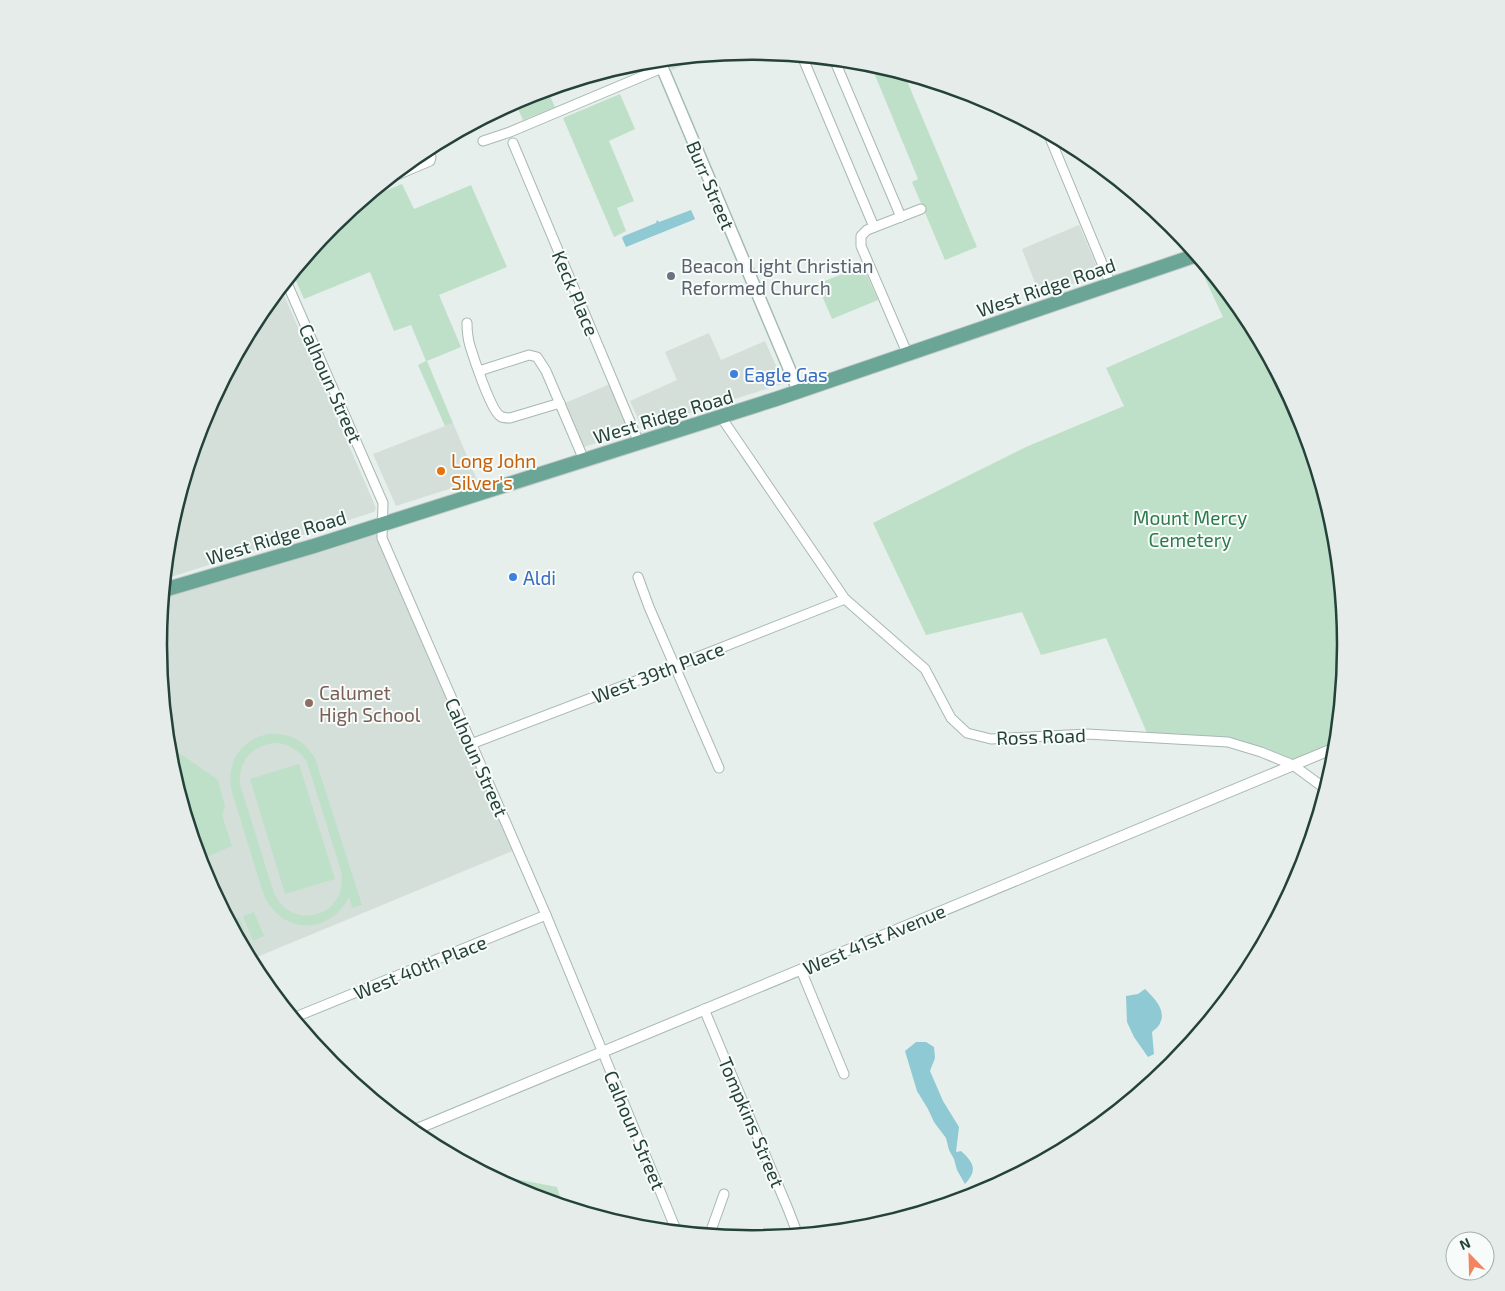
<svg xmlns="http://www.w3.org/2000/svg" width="1505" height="1291" viewBox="0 0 1505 1291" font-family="'Exo 2',sans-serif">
<rect width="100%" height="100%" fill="#e6efeb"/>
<g fill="#d4dfda">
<polygon points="704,56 672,70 668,60"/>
<polygon points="1079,225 1100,274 1040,296 1022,249"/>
<polygon points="281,288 376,508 374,512 165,579 170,529 204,418 259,315"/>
<polygon points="709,333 721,360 765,341 782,379 782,384 642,428 630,401 677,380 665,352"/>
<polygon points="610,384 628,429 627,433 584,447 565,403"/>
<polygon points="453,423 477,480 396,506 373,454"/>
<polygon points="383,524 382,538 517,849 250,960 203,873 170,761 158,645 164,590"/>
</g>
<g fill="#bfe0c8" fill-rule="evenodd">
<polygon points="870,63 904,74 977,247 945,260 912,182 918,179"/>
<polygon points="547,90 555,107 523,120 515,102 525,96"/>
<polygon points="620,94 635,129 609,141 634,201 617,208 626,231 614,237 563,118"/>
<polygon points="402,184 414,209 471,185 507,267 439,295 461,347 427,361 453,423 445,426 418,365 426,361 411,325 394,331 370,272 304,299 293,274 333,225 363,200"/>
<polygon points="863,266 878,300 832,319 817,284"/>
<path d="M1206 266 1247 316 1302 418 1335 530 1347 646 1337 745 1291 762C1279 755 1266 748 1252 744 1220 734 1181 735 1147 733L1106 638 1041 655 1022 612 926 635 873 523 1026 447 1124 406 1106 368 1223 317 1200 268Z"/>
<path d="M268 734C289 732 304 740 315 758L362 905 352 908 349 897C329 937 279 934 263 893L232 792C225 764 240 740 268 734ZM275 743C289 744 299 750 307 762L341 871C350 917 289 934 273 890L240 784C238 761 253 745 275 743Z"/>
<polygon points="181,754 218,780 225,807 222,815 232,846 200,860 170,761 169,755"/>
<polygon points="299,764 335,879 285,894 250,779"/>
<polygon points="254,912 264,936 253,941 243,916"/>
<polygon points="239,918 249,942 242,945 230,922"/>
<polygon points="501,1176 557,1187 563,1206 525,1194 495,1179"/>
</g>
<g fill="#8ec9d4">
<polygon points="691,210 695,219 693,220 626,247 622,238 624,236 656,223 657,220 659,222"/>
<path d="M1145 989C1153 997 1167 1010 1160 1023 1159 1027 1154 1030 1152 1032L1154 1054 1148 1057 1134 1037 1127 1022 1126 996 1138 994Z"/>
<path d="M916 1042H926L934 1047 935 1058 930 1071 943 1101 959 1127 956 1152 961 1151C974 1163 978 1170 965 1184L957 1170 954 1159 949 1150 946 1138 934 1122 928 1109 917 1091 905 1051Z"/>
</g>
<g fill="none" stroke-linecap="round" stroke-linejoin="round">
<defs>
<g id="minor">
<polyline points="802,56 874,227"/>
<polyline points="834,59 901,217"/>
<polyline points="1048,133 1111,285"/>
<polyline points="483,141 510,132 662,68"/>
<polyline points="513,143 639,443"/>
<polyline points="392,177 430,161 431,157 428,149"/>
<polyline points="286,281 383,503 382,538 546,915 677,1232"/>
<path d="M467 323C467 331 468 339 470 346 474 359 490 407 499 415 502 418 505 418 510 418L560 403"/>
<polyline points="908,355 861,246 861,236 867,230 921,209"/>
<polyline points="479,371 529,355 537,357 546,371 584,460"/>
<polyline points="721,417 845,599 925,669 951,718 967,733 991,739 1087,734 1228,742 1261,752 1293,765 1327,790"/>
<polyline points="638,577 649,607 719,768"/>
<polyline points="471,744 675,666 845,599"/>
<polyline points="801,970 844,1074"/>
<polyline points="704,1009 788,1209 798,1235"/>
<polyline points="293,1018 546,915"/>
<polyline points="709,1236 724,1194"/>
</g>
<polyline id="tertiary" points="412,1131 1337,747"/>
<polyline id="secondary" points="659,60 799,392"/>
<polyline id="primary" points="164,590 314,546 776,399 1197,255"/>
</defs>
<use href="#minor" stroke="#a8b8b2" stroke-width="11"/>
<use href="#tertiary" stroke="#a8b8b2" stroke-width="12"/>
<use href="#secondary" stroke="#a4bbb3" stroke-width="14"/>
<use href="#primary" stroke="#c2cac8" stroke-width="16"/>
<use href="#minor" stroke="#fff" stroke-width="9"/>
<use href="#tertiary" stroke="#fff" stroke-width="10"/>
<use href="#secondary" stroke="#fff" stroke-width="11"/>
<use href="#primary" stroke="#6aa596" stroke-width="14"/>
</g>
<circle fill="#6b7280" stroke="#f7fbf9" stroke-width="2" cx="671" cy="276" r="5"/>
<g fill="#3f7fe0" stroke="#f7fbf9" stroke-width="2">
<circle cx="734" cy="374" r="5"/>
<circle cx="513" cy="577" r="5"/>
</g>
<circle fill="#e8710a" stroke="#f7fbf9" stroke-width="2" cx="441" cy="471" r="5"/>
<circle fill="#8d6e63" stroke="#f7fbf9" stroke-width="2" cx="309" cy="703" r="5"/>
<g text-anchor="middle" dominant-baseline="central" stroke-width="4" stroke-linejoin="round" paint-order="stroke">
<g font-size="19" fill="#24423a" stroke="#f7fbf9">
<text transform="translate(711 185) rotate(67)">Burr Street</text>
<text transform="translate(1046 287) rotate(-19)">West Ridge Road</text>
<text transform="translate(576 293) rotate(67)">Keck Place</text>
<text transform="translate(331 383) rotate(66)">Calhoun Street</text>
<text transform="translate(663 416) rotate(-17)">West Ridge Road</text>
<text transform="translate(276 537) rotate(-17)">West Ridge Road</text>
<text transform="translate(658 672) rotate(-21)">West 39th Place</text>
<text transform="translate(1041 736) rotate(-2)">Ross Road</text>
<text transform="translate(477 757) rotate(66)">Calhoun Street</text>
<text transform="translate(874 939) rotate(-23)">West 41st Avenue</text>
<text transform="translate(420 967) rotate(-22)">West 40th Place</text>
<text transform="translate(752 1122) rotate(67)">Tompkins Street</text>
<text transform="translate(635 1130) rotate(67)">Calhoun Street</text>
</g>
<g font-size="19" fill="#5b616d" stroke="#f7fbf9" text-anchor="start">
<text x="681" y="265">Beacon Light Christian<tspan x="681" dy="22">Reformed Church</tspan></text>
</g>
<g font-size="19" fill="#366cbe" stroke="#f7fbf9" text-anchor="start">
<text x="744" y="374">Eagle Gas</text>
<text x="523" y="577">Aldi</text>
</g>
<g font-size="19" fill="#c56008" stroke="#f7fbf9" text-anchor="start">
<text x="451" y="460">Long John<tspan x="451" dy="22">Silver's</tspan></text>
</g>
<g font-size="19" fill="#2d7a4b" stroke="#f7fbf9">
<text x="1190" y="517">Mount Mercy<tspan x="1190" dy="22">Cemetery</tspan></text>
</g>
<g font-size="19" fill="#785e54" stroke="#f7fbf9" text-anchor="start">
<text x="319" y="692">Calumet<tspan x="319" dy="22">High School</tspan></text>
</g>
</g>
<path d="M0 0H1505V1291H0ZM167 645a585 585 0 1 1 1170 0a585 585 0 1 1-1170 0Z" fill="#e6ecea" fill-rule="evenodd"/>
<path fill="none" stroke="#24423a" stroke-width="2.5" d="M167 645a585 585 0 1 1 1170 0a585 585 0 1 1-1170 0Z"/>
<g transform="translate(1470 1256) rotate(337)"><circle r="24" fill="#f7fbf9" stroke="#a3b1ad"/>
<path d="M0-4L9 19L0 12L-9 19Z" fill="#f4845f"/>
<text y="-8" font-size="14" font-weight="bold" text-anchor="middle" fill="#24423a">N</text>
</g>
</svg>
